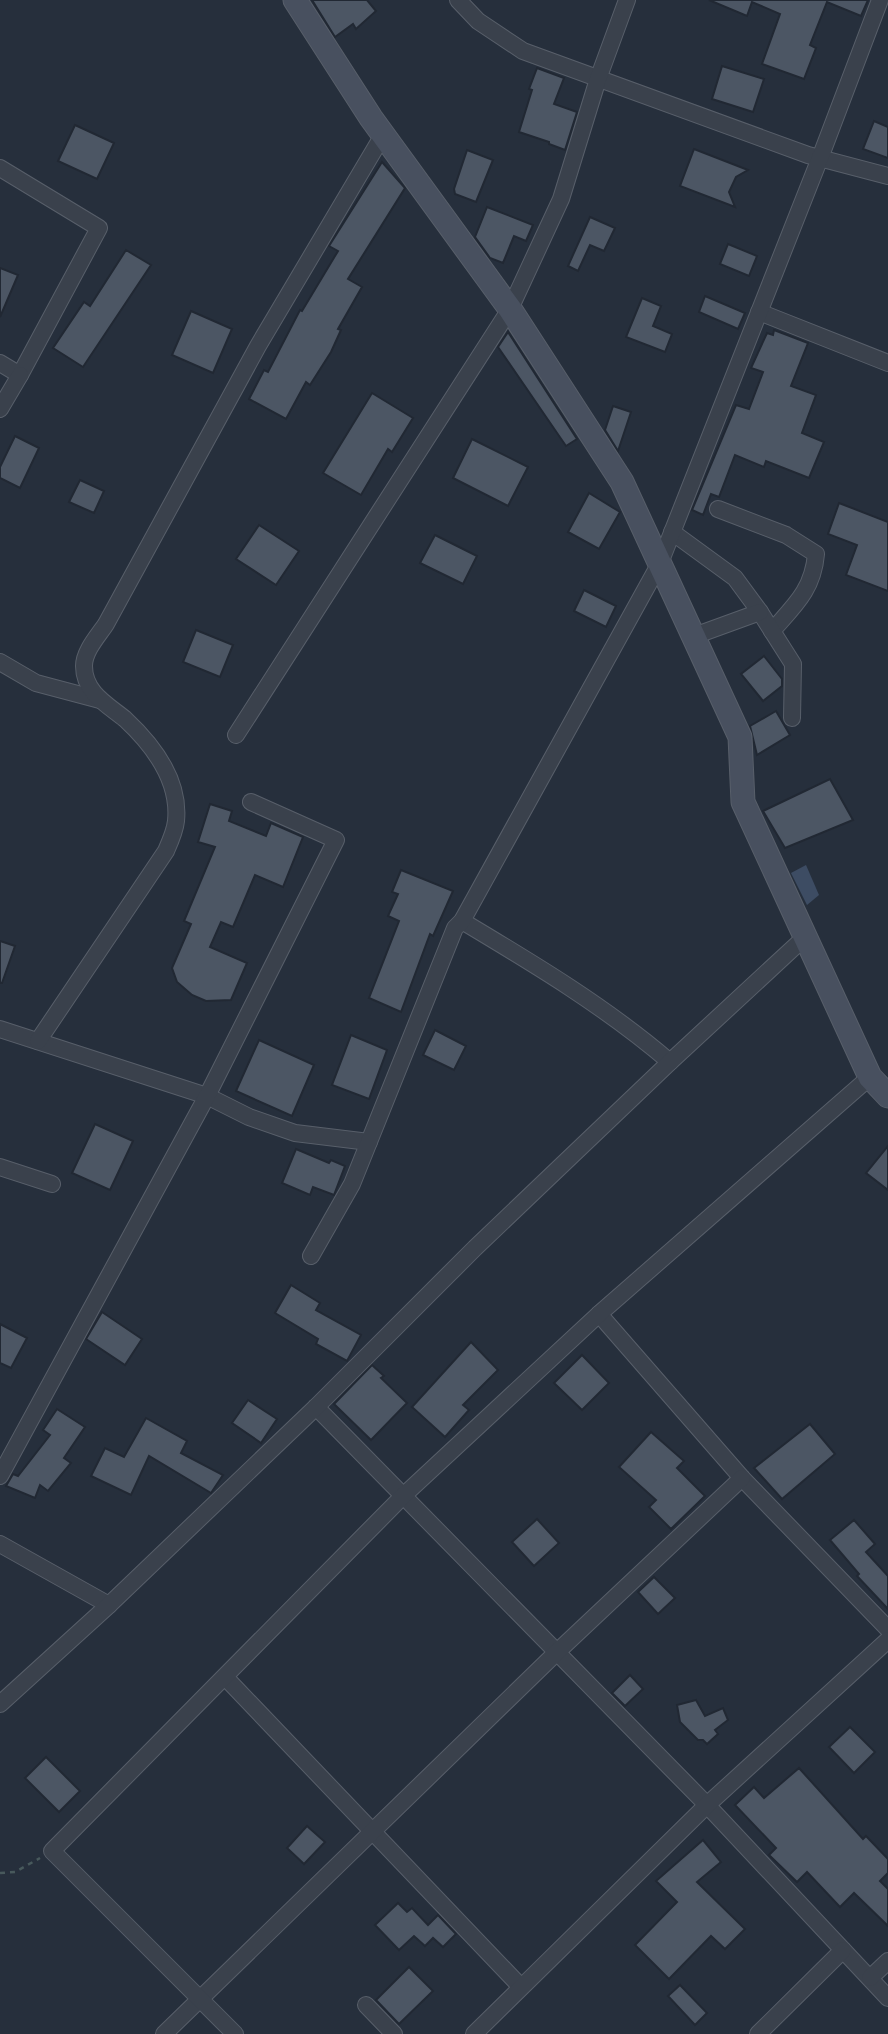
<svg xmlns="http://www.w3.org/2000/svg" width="888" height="2034" viewBox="0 0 888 2034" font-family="Overpass,sans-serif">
<rect width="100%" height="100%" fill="#262f3c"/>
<polygon fill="#3d4c63" points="806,865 819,895 807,905 791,873"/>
<g fill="#4c5664" stroke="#212833" stroke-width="2">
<polygon points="312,0 367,0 376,11 356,29 353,24 335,37"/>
<polygon points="709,0 868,0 861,16 827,2 810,45 816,48 804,79 762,64 780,14 752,2 747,16"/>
<polygon points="722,66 764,79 753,112 712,99"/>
<polygon points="537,68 564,78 554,104 577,112 565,150 549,144 549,142 519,132 532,90 529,89"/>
<polygon points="874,121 888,127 888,158 863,149"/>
<polygon points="75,125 114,143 97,179 58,161"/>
<polygon points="694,149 748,170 736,177 729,192 735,207 680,186"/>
<polygon points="467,150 493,160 476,202 455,194 454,189"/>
<polygon points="382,162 405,188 348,279 362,287 338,329 341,330 331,352 310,385 306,382 286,419 249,399 264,370 268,372 300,310 302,311 338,251 329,246"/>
<polygon points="487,207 533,225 526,241 514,236 503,263 490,258 475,237"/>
<polygon points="590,217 615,228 604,251 590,245 578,271 568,266"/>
<polygon points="728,244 757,256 749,276 720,264"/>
<polygon points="126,250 151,265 83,367 53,348 84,302 90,306"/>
<polygon points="0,268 18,275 0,317"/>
<polygon points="705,296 745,313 738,329 699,312"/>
<polygon points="642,298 661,306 653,326 672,334 665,352 626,337"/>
<polygon points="191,311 232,329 213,373 172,355"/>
<polygon points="774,330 808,343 791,386 816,395 802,433 824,442 809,478 766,461 764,467 735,455 719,497 711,494 703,515 692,510 736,405 749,409 763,372 751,368 767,333 773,335"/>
<polygon points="508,332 577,439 566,446 498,347"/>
<polygon points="372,393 413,418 392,452 388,449 361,495 323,473"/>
<polygon points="613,406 631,412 618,451 605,430"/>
<polygon points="15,436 39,448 20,488 0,478 0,467"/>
<polygon points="472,439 528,467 508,506 453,478"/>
<polygon points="80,480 104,491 94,513 69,502"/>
<polygon points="589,493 620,512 599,549 568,532"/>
<polygon points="839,503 888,522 888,591 846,575 857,545 828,534"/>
<polygon points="259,525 299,551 276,585 236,559"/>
<polygon points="435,535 477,556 463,584 420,563"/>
<polygon points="584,590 616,606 606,627 574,611"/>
<polygon points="196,630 233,645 220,677 183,662"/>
<polygon points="764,656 782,679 782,686 763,701 741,674"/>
<polygon points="776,711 790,735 757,755 750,726"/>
<polygon points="830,779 853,820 785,848 763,811"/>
<polygon points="210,804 232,811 229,821 266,836 271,823 303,837 283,887 255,875 233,927 221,922 210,947 247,963 231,1000 206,1001 192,995 177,982 172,968 191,924 184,921 215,847 198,842"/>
<polygon points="401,870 453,891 433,936 430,934 401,1012 369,998 399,921 388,916 398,894 392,892"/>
<polygon points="0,941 15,946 2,983 0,983"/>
<polygon points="435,1030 466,1046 454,1070 423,1055"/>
<polygon points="351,1035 387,1050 369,1099 332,1085"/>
<polygon points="259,1040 314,1065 292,1116 236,1091"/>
<polygon points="95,1124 133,1141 110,1190 72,1173"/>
<polygon points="888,1146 888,1190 866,1173"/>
<polygon points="296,1149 329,1163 331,1160 345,1166 334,1195 313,1187 310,1195 282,1183"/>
<polygon points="291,1285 320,1303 316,1310 361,1335 347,1361 316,1344 318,1339 275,1313"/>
<polygon points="102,1312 142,1339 125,1365 86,1339"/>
<polygon points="0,1324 27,1338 11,1368 0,1363"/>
<polygon points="471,1342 498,1370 463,1405 469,1410 445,1437 412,1407"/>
<polygon points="582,1355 609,1383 582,1410 554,1383"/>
<polygon points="372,1365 384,1376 381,1378 407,1403 371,1440 334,1404"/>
<polygon points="248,1400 277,1419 261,1443 232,1423"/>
<polygon points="57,1409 85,1427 64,1458 71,1463 48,1491 40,1485 35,1498 6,1486 13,1474 18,1476 50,1435 43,1430"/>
<polygon points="146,1418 187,1441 181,1453 223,1475 211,1493 149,1456 131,1495 91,1476 105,1448 124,1457"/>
<polygon points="810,1424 835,1454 782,1499 754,1468"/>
<polygon points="651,1432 684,1461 677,1468 705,1496 671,1529 649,1507 656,1500 619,1467"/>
<polygon points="537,1519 559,1543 534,1566 512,1542"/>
<polygon points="854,1520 875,1544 866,1552 888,1576 888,1609 857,1576 859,1574 830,1540"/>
<polygon points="654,1577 675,1598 658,1614 638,1592"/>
<polygon points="630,1675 643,1689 625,1706 612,1693"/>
<polygon points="696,1700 705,1716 723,1708 728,1720 715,1730 718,1734 707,1744 703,1740 698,1740 680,1722 677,1705"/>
<polygon points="850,1727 875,1752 854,1773 829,1747"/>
<polygon points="46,1757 80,1791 59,1812 25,1778"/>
<polygon points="799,1768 863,1839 866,1836 888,1859 888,1873 880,1881 888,1889 888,1926 854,1893 840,1907 807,1872 797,1882 769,1855 776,1848 735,1805 754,1787 764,1798"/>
<polygon points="307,1826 325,1842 304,1864 287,1848"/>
<polygon points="703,1840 721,1862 697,1882 745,1929 725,1949 711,1936 669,1979 635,1945 677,1902 656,1881"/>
<polygon points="398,1903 407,1912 412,1908 428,1925 438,1915 456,1934 443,1947 433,1938 425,1946 414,1936 399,1950 375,1925"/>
<polygon points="409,1967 433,1991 399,2024 376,2000"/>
<polygon points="680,1985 707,2013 695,2025 668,1996"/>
</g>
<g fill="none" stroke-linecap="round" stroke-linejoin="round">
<defs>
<g id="street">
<polyline points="458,0 478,21 523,51 808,155 888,176"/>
<polyline points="0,168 99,228 20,375 0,363"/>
<polyline points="759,312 888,363"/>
<polyline points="0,409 20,375"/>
<path d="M718 509 786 535 816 554C813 590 794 606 772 631"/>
<polyline points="672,532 735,578 760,612 793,664 792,718"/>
<polyline points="694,636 760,612"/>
<polyline points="0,662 36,683 100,700"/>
<polyline points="236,735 510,309 561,199 598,79 627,0"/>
<path d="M462 921C534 964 606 1007 670 1062"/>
<polyline points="0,1029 207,1096 249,1117 295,1133 369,1142"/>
<path d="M38 1041 166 851C170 842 175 831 176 821 180 781 153 745 125 719 108 705 84 693 84 666 84 651 98 636 106 624L258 346 383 135"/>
<polyline points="0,1167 52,1184"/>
<polyline points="311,1256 352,1184 455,928 462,921 660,563 820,158 880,0"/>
<polyline points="599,1314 742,1478 888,1629"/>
<polyline points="316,1407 707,1805 888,1998"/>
<polyline points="0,1476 207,1096 336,840 251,802"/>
<polyline points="0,1544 109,1605"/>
<polyline points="225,1677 521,1987"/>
<polyline points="0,1704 109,1605 316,1407 475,1248 670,1062 804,938"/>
<polyline points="870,1978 888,1961"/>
<polyline points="366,2005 394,2034"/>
<polyline points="164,2034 556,1653 742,1478"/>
<polyline points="235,2034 52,1851 403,1496 599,1314 870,1077"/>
<polyline points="474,2034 707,1805 888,1640"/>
<polyline points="758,2034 843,1950"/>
</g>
<polyline id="secondary" points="295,0 371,118 510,309 622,482 740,737 743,802 870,1077 888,1096"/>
</defs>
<use href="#street" stroke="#585f6a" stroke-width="18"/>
<use href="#secondary" stroke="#585f6a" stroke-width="25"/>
<polyline stroke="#48595c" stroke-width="2.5" stroke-dasharray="5 5" stroke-linecap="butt" points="0,1873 15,1872 40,1858"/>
<use href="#street" stroke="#3a414c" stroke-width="16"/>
<use href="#secondary" stroke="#48505f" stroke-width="23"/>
</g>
</svg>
